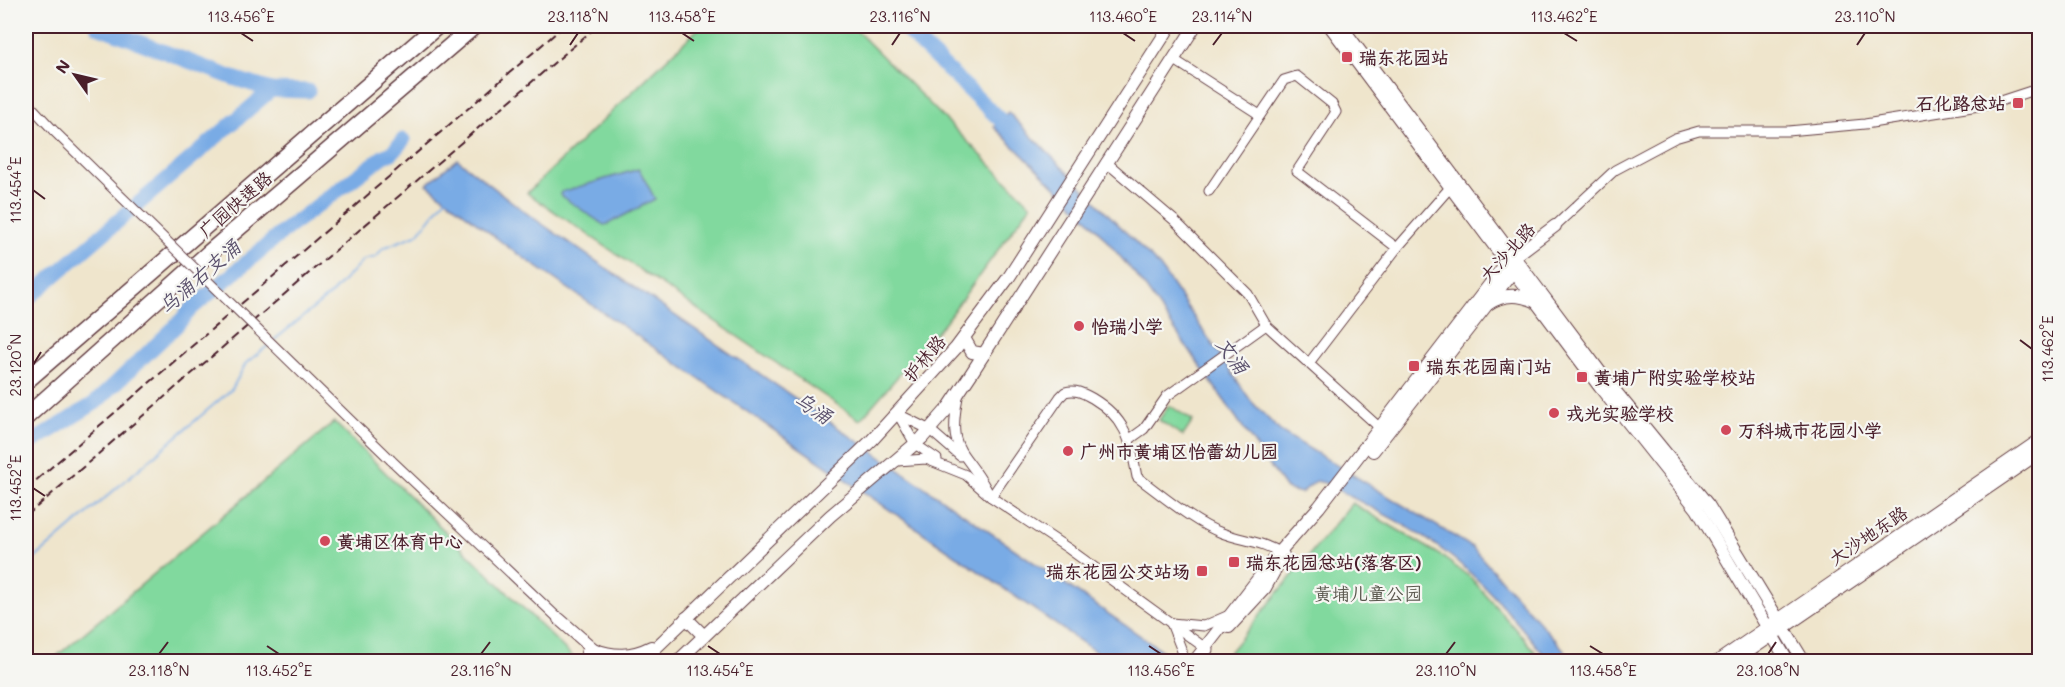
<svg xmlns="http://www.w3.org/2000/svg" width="2065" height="687" viewBox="0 0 2065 687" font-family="Mali,'LXGW WenKai TC',sans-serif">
<rect width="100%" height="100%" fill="#f6f6f2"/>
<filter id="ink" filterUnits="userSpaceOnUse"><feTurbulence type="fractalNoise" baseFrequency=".0167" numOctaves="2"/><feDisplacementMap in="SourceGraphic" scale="12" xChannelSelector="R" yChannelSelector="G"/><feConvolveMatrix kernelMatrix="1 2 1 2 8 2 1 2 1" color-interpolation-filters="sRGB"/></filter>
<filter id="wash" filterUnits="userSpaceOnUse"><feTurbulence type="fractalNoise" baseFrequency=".008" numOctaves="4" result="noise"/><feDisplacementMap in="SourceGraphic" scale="24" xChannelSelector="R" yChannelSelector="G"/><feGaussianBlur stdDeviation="1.35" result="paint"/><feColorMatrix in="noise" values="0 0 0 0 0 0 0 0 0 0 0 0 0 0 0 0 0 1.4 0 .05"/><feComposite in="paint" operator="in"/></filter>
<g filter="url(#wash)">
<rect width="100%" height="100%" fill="#efe5cc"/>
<g fill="#81d99e" stroke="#667c64" stroke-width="1.5">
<polygon points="701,26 852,26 1031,205 945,322 860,420 527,193"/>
<polygon points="1169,405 1193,421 1183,436 1159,420"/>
<polygon points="334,422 577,661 51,661"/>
<polygon points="1352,503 1437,553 1471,578 1543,661 1222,661"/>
</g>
<g fill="#79abe5" stroke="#626588" stroke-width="1.5">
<path d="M1008 112 1160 267 1251 401 1280 431 1472 547 1574 661H1549C1516 621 1484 580 1441 549 1406 523 1363 504 1325 483L1316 481 1301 493 1286 489 1140 280 1090 221 994 127Z"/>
<polygon points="457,159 529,215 1177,661 1109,661 508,247 427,184"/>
<polygon points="639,169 655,199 608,224 604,225 560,195 561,192"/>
</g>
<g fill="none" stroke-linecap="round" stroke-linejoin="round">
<g stroke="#79abe5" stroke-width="2">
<polyline points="273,341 331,294 363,260 376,257 383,248 418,234 447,197"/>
<polyline points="26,566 232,389 246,363 269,345"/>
</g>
<g stroke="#79abe5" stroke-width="15">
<polyline points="97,26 233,78 271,90 308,91"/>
<polyline points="902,26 1015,134"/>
<polyline points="26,300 271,90"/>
<polyline points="26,446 95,403 177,325 191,309 285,230 384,156 392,153 403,140"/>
</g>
</g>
</g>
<g filter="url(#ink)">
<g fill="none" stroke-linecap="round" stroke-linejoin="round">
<defs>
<g id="street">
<polyline points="1173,59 1260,115"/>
<polyline points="26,101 54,131"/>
<polyline points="1106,162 1174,220 1248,294 1266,325 1380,428"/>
<polyline points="1209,191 1284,80 1297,76 1332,104 1336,112 1297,171 1397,248"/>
<polyline points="1555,226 1615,170 1675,138 1699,131 1788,131 1865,124 1991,104 2040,88"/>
<polyline points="1309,363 1397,248 1454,183"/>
<path d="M958 397C947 454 964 447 987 490"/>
<polyline points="898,414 930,430 960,456"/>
<polyline points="898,414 915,444 937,459"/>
<polyline points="1130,439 1144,429 1167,396 1266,325"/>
<polyline points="391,460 559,619"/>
<polyline points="897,461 926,459 966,475 991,497 1069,549 1208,650"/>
<path d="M991 497 1060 397 1065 392C1076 389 1083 393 1092 398 1127 419 1130 440 1137 477 1162 495 1194 523 1222 533 1243 541 1263 541 1282 554"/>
<polyline points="1171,623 1204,626 1227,616"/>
<polyline points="1171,623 1182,651 1183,662"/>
</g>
<g id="secondary">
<polyline points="1330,26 1600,387 1697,509 1788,662"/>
<polyline points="1341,26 1606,380 1708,505 1804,662"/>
<path d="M1488 304C1503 293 1520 294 1537 302"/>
<polyline points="964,338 972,352 984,354"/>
<polyline points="1373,451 1517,266"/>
<polyline points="686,618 704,636"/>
<polyline points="559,619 599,654"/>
<polyline points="1229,627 1265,588 1283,555"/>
<path d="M593 649C614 657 631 657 651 647"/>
<polyline points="587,653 590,662"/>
<polyline points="641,662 872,440 956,348 1009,277 1170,26"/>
<polyline points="677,662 830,516 922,438 949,407 971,374 1195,26"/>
<polyline points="1194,662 1279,552 1319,507 1507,262 1555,226"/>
<polyline points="1717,662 2040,440"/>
<polyline points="1733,662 2040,452"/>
</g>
<g id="highway">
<polyline points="26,381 437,26"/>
<polyline points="26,417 209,253 474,26"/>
</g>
</defs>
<use href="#street" stroke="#633d43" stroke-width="11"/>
<use href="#secondary" stroke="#633d43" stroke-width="14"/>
<use href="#highway" stroke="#633d43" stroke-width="19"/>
<use href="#street" stroke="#fff" stroke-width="9"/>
<use href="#secondary" stroke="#fff" stroke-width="12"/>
<use href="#highway" stroke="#fff" stroke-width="16"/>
<g stroke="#4a1f2b" stroke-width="2" stroke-dasharray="9 4.5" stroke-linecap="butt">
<polyline points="26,489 564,26"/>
<polyline points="26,516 597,26"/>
</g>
<defs>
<polyline id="street-bridge" points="54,131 391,460"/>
</defs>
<use href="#street-bridge" stroke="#633d43" stroke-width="11" stroke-linecap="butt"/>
<use href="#street-bridge" stroke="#fff" stroke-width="9"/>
</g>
</g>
<path fill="none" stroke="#4a1f2b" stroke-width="2" d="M241 33 253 41M682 33 694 41M1123 33 1135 41M1564 33 1577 41M570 45 578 33M892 45 900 33M1213 45 1222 33M1857 45 1865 33M33 190 45 199M2020 340 2032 349M33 365 41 352M33 488 45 496M267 646 279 654M708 646 720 654M1149 646 1161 654M1590 646 1603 654M159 654 168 642M481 654 490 642M1446 654 1455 642M1768 654 1776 642"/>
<g fill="#d1495b" stroke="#f6f6f2" stroke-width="2">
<rect x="1341" y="51" width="12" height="12" rx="3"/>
<rect x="2012" y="97" width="12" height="12" rx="3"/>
<circle cx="1079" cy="326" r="6"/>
<rect x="1408" y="360" width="12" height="12" rx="3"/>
<rect x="1576" y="371" width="12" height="12" rx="3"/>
<circle cx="1554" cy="413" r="6"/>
<circle cx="1726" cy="430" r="6"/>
<circle cx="1068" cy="451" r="6"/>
<circle cx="325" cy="541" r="6"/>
<rect x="1228" y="556" width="12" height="12" rx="3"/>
<rect x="1196" y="565" width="12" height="12" rx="3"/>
</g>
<g text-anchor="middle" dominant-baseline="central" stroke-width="4.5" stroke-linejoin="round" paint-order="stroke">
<g font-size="18" font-weight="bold" fill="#4a1f2b" stroke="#f6f6f2" text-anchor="start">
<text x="1359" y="57">瑞东花园站</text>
<text x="2006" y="103" text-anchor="end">石化路总站</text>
<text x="1091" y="326">怡瑞小学</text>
<text x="1426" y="366">瑞东花园南门站</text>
<text x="1594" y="377">黄埔广附实验学校站</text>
<text x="1566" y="413">戎光实验学校</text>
<text x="1738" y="430">万科城市花园小学</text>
<text x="1080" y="451">广州市黄埔区怡蕾幼儿园</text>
<text x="337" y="541">黄埔区体育中心</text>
<text x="1246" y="562">瑞东花园总站(落客区)</text>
<text x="1190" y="571" text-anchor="end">瑞东花园公交站场</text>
</g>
<g font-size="18" fill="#4a1f2b" stroke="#f6f6f2">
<text transform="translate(235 204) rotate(-41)">广园快速路</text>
<text transform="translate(1507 252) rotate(-48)">大沙北路</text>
<text transform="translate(924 358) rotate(-50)">护林路</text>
<text transform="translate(1868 535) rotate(-34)">大沙地东路</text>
</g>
<g font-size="18" fill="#5a574e" stroke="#f6f6f2">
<text x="1368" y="593">黄埔儿童公园</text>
</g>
<g font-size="20" font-style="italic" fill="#5a506c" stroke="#f6f6f2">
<text transform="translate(199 276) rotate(-41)">乌涌右支涌</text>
<text transform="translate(1233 355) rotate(55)">文涌</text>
<text transform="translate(814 407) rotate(34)">乌涌</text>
</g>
</g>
<rect width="2065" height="687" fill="none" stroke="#f6f6f2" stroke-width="66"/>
<g transform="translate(75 75) rotate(304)" stroke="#f6f6f2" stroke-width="4.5" paint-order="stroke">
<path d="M0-4.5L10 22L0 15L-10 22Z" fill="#4a1f2b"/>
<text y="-9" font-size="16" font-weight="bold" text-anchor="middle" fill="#4a1f2b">N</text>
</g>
<rect x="33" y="33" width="1999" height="621" fill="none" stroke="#4a1f2b" stroke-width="2"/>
<g font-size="15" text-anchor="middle" fill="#4a1f2b">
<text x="241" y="22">113.456°E</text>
<text x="578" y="22">23.118°N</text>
<text x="682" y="22">113.458°E</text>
<text x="900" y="22">23.116°N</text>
<text x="1123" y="22">113.460°E</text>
<text x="1222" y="22">23.114°N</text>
<text x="1564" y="22">113.462°E</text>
<text x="1865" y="22">23.110°N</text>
<text transform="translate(16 190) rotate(-90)" y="5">113.454°E</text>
<text transform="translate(2048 349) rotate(-90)" y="5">113.462°E</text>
<text transform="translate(16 365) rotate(-90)" y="5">23.120°N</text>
<text transform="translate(16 488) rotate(-90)" y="5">113.452°E</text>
<text x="159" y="676">23.118°N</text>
<text x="279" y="676">113.452°E</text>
<text x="481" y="676">23.116°N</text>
<text x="720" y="676">113.454°E</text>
<text x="1161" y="676">113.456°E</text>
<text x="1446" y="676">23.110°N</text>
<text x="1603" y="676">113.458°E</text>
<text x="1768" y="676">23.108°N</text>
</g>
</svg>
